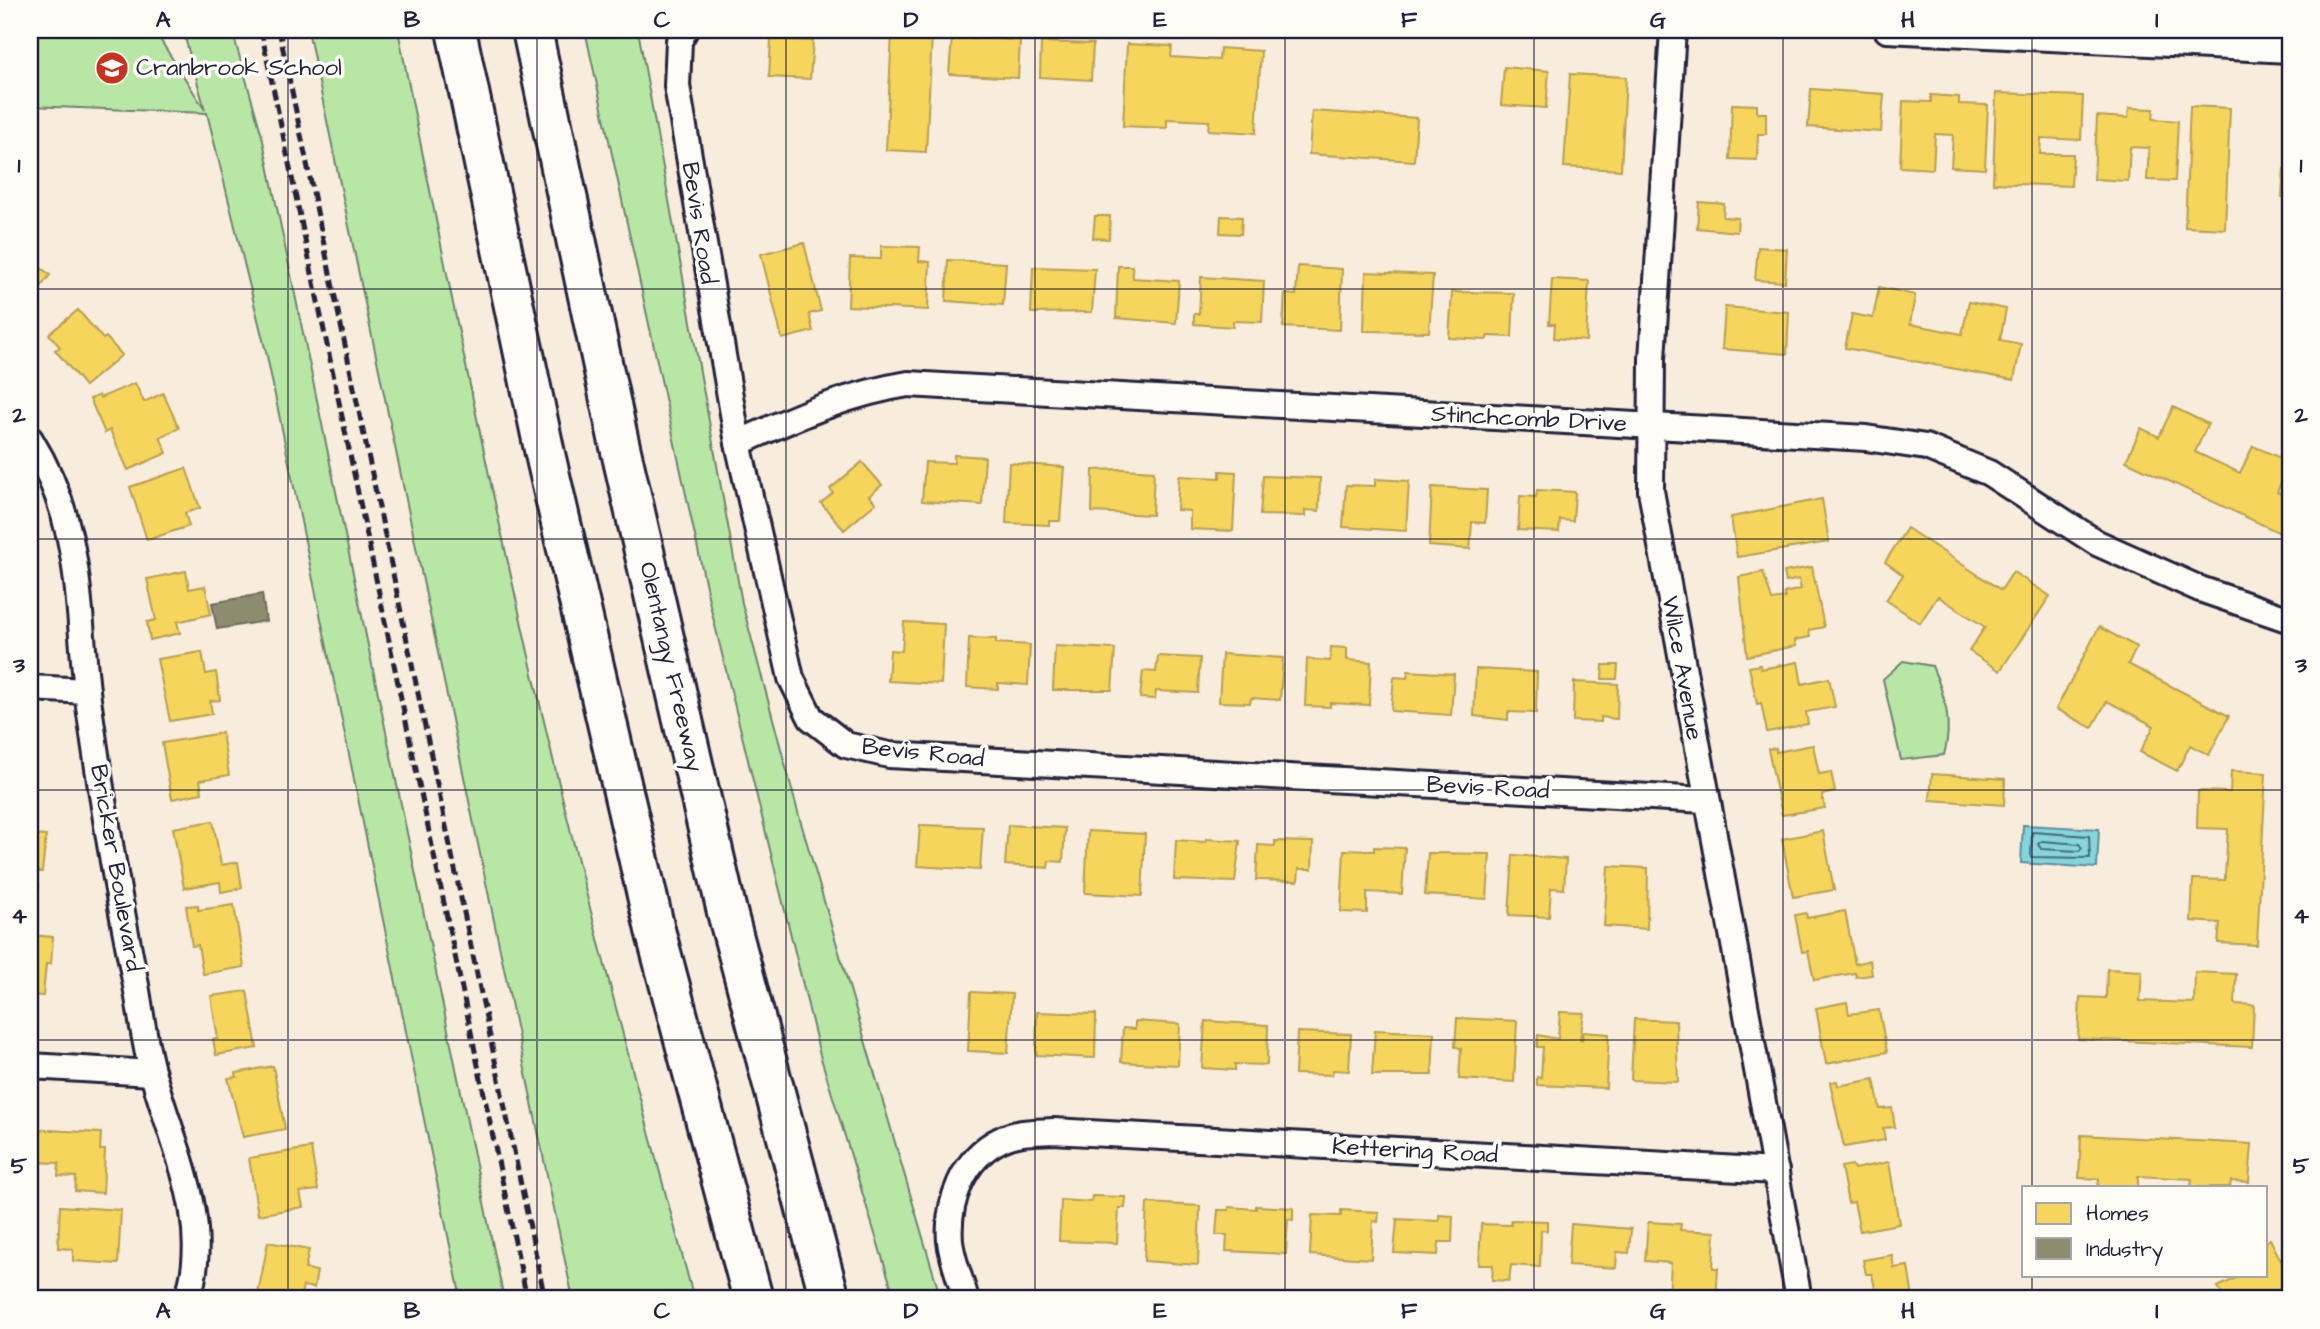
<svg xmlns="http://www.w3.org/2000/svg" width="2320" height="1329" viewBox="0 0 2320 1329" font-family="'Architects Daughter',sans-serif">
<rect width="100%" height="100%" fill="#f8ecdc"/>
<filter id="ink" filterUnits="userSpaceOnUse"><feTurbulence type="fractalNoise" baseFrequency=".0143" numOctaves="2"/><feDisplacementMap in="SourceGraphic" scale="14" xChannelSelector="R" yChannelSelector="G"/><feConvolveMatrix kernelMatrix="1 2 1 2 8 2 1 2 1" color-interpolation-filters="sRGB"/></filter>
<g filter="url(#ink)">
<g fill="#b8e7a5" stroke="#6d8470" stroke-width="2">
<polygon points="30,30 154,30 205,110 183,30 232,30 262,136 504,1299 461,1299 267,356 207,113 30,106"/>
<path d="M308 30H398C439 238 481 445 528 652 577 869 636 1084 694 1299H573Z"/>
<polygon points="585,30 638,30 742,603 799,816 941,1299 895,1299 820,1055 785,911 710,605"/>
<path d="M1903 661 1932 666C1945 695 1953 723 1944 755L1901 760 1883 679Z"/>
</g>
<polygon fill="#84d5dc" stroke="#5d8d9c" stroke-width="2" points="2023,825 2099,829 2097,868 2021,863"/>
<g fill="#f6d55c" stroke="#b69f52" stroke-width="2">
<polygon points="892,33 932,35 926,152 886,150"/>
<polygon points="952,37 1020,40 1018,78 949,74"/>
<polygon points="771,39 813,41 810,79 769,77"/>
<polygon points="1041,42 1093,44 1091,80 1040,77"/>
<polygon points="1127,44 1172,46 1171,57 1219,60 1220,48 1261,51 1256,133 1208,130 1209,121 1167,119 1167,128 1123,126"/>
<polygon points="1504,67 1549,71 1546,108 1501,105"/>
<polygon points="1570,74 1626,77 1621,170 1564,167"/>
<polygon points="1811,89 1884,94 1881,132 1808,127"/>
<polygon points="1996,93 2083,96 2081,140 2041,138 2040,154 2073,154 2071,186 1993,183"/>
<polygon points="1931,95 1959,97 1959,104 1988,105 1985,169 1951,167 1953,135 1935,134 1933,169 1900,167 1903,101 1931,102"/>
<polygon points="1732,104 1757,105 1757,113 1766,113 1766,134 1758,134 1757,160 1730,159"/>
<polygon points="2190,106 2230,108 2225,229 2185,227"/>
<polygon points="2129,108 2154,109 2153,119 2178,121 2175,181 2147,180 2149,148 2130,147 2128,181 2094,179 2097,116 2128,118"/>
<polygon points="1312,111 1417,118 1414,161 1309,154"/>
<polygon points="2284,169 2290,169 2290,197 2282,197"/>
<polygon points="1699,202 1724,204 1723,217 1738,218 1737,232 1697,228"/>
<polygon points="1095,216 1110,216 1109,239 1093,238"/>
<polygon points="1221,216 1242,217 1241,234 1220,233"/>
<polygon points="804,243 821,311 809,314 813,331 782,339 761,254"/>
<polygon points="881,246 920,247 919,261 930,262 928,310 848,306 850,258 881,259"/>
<polygon points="1758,247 1787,249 1785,282 1755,280"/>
<polygon points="948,260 1006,263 1003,305 946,301"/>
<polygon points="1118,266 1132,266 1133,278 1179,281 1176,323 1116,318"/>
<polygon points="1298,266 1342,269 1340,330 1283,327 1285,294 1296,295"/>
<polygon points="40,267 50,275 30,301 30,270 35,274"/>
<polygon points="1033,267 1095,269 1092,312 1031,313"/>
<polygon points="1366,272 1433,275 1429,332 1364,331"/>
<polygon points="1201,277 1264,281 1262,322 1233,321 1233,327 1194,324 1194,314 1199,314"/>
<polygon points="1552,279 1589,281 1586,341 1554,338 1555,324 1549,324"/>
<polygon points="1879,287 1915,295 1910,324 1962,334 1969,302 2006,309 2000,340 2021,344 2014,380 1845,348 1852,314 1873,318"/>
<polygon points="1452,292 1514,293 1512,337 1488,336 1486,340 1449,338"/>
<polygon points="1725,307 1789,312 1787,354 1722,349"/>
<polygon points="78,310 103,339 106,337 122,355 85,386 55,350 60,347 49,334"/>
<polygon points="135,383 144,402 163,393 179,428 160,437 167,453 128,470 110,430 105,433 90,399 99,395 100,398"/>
<polygon points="2173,407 2208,424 2195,452 2240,473 2253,446 2290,462 2277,492 2290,498 2290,510 2280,533 2126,461 2141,428 2159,437"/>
<polygon points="954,455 985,457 982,505 922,501 925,462 954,463"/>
<polygon points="862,462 882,485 869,496 876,503 844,530 821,503 833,493 830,489"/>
<polygon points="1009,463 1064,467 1060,521 1049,521 1049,525 1006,523"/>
<polygon points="186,468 200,508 185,513 189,526 147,540 130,487"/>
<polygon points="1123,469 1154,471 1152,515 1092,512 1093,470"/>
<polygon points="1220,471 1236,472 1233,531 1190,529 1190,511 1177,510 1179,476 1220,478"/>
<polygon points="1263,476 1320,478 1319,511 1305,510 1305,516 1260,515"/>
<polygon points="1375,479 1409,481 1406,531 1343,527 1346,485 1375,486"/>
<polygon points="1432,487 1487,490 1485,523 1472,522 1470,549 1429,546"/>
<polygon points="1537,490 1575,492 1573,521 1560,520 1559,532 1518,530 1520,496 1536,497"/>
<polygon points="1822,499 1829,542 1737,557 1731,517"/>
<polygon points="1907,528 2001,590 2013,572 2050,596 2000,671 1969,651 1985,627 1942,599 1938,596 1920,623 1886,600 1903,575 1885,562"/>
<polygon points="1812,567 1824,627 1809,630 1810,637 1795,640 1796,646 1747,656 1739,577 1763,572 1772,600 1785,598 1784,593 1801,589 1799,579 1786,582 1784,572"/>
<polygon points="186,571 189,589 205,586 211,614 177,622 180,633 150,640 147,622 156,620 147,579"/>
<polygon points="904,622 944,624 941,684 888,681 890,650 902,651"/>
<polygon points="2099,627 2137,647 2128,664 2229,716 2209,755 2190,745 2177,771 2140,752 2154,726 2107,701 2092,728 2056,709"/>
<polygon points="969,638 996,639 996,643 1030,645 1028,685 998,683 998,689 967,687"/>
<polygon points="1055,646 1115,649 1112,690 1053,690"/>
<polygon points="1331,647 1347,648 1347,660 1371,662 1369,705 1330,703 1330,707 1305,706 1307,659 1330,661"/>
<polygon points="202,652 206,674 216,672 220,700 210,701 212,714 170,721 157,659"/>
<polygon points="1222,654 1283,658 1280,700 1251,698 1250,703 1219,702"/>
<polygon points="1158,656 1200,658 1198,693 1156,691 1155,699 1140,698 1143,671 1156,672"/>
<polygon points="1798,662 1802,684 1829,678 1835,707 1806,712 1808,724 1767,732 1761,703 1757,704 1749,667 1760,665 1761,669"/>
<polygon points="1603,665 1618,665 1617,679 1602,679"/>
<polygon points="1476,669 1537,672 1536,713 1508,712 1508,720 1474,716"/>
<polygon points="1408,671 1454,674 1451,715 1391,711 1394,677 1407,678"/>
<polygon points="1574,682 1618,684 1617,719 1601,717 1601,722 1573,721"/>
<polygon points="222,733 229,775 200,780 202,793 172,799 162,743"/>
<polygon points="1813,745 1819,774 1831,772 1835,792 1822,795 1825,808 1782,815 1768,749 1776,748 1776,752"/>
<polygon points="2231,771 2266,773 2257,945 2218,943 2220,923 2191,921 2193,879 2225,880 2225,876 2228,829 2197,828 2198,791 2230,792"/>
<polygon points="1932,774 2005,779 2004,805 1930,800"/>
<polygon points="213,821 221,865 238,862 242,888 221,892 220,882 184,888 173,828"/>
<polygon points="920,825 983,827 980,870 917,866"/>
<polygon points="1008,825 1065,828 1063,862 1049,861 1048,868 1005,865"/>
<polygon points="1088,831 1145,834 1142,896 1085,893"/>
<polygon points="1823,831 1834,890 1793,897 1782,839"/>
<polygon points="34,835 46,836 42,872 37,872 35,884 39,884 35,921 30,921 30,840 34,840"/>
<polygon points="1206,839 1240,841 1235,882 1174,880 1176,840 1206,842"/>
<polygon points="1275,841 1313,842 1312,869 1299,869 1298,881 1256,880 1258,845 1275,846"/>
<polygon points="1374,847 1405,848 1402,894 1367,892 1367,913 1341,912 1344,850 1374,851"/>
<polygon points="1428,853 1490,854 1487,899 1425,895"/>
<polygon points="1513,855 1566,859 1564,889 1551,888 1549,917 1509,915"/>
<polygon points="1608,866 1648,868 1647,929 1604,926"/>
<polygon points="198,905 198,910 234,905 244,967 203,974 198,945 192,946 186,906"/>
<polygon points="1845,911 1855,964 1870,960 1872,975 1856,977 1855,973 1814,980 1808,951 1802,952 1795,915 1806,913 1807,918"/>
<polygon points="30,935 53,937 51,964 46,964 43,996 30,995"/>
<polygon points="2107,969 2142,971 2140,1001 2194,1003 2195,972 2236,974 2235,1004 2254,1005 2252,1047 2078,1039 2080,997 2106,998"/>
<polygon points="247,991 257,1048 216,1055 213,1039 218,1039 211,996"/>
<polygon points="971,992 1012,994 1008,1053 968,1051"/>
<polygon points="1847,1002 1849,1014 1879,1010 1887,1052 1826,1064 1816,1008"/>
<polygon points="1037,1012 1096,1014 1095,1058 1036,1055"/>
<polygon points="1560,1012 1584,1013 1580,1040 1582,1040 1583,1032 1609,1034 1606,1088 1537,1085 1537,1077 1541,1078 1543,1047 1537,1047 1538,1035 1558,1039"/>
<polygon points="1457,1018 1517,1021 1514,1082 1459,1079 1461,1048 1455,1047"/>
<polygon points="1634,1019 1676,1021 1678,1082 1631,1080"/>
<polygon points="1135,1021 1180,1024 1178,1065 1121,1062 1123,1028 1135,1029"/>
<polygon points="1205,1021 1268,1025 1267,1065 1235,1064 1235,1070 1202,1068"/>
<polygon points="1375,1030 1434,1033 1432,1075 1372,1075"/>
<polygon points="1297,1032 1351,1034 1349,1071 1333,1070 1332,1075 1295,1074"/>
<polygon points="273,1066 285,1129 243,1137 228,1078 237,1077 236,1073"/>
<polygon points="1874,1079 1880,1109 1892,1108 1895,1127 1883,1128 1885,1140 1844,1147 1830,1082 1837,1081 1838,1086"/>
<polygon points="30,1129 101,1133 100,1150 105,1150 103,1193 75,1191 76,1177 58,1176 59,1163 30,1162"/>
<polygon points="2081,1135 2252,1144 2249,1182 2231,1181 2230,1187 2191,1187 2192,1179 2138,1176 2138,1187 2098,1187 2099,1179 2079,1178"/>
<polygon points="311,1148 318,1190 300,1192 303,1207 258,1215 249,1158"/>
<polygon points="1889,1162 1899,1224 1860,1231 1854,1202 1848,1203 1841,1167 1852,1165 1854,1169"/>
<polygon points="1092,1196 1126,1197 1125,1208 1119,1208 1117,1243 1059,1241 1061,1200 1091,1202"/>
<polygon points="1147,1203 1200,1206 1198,1265 1144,1261"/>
<polygon points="60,1206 121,1210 118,1264 73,1261 73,1249 58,1248"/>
<polygon points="1256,1206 1293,1208 1293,1220 1288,1219 1286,1254 1226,1251 1227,1235 1216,1235 1218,1210 1229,1210 1229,1207 1256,1209"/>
<polygon points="1341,1210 1379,1212 1378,1222 1373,1221 1371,1259 1310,1255 1312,1215 1341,1216"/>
<polygon points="1439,1215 1453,1216 1452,1242 1439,1242 1438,1255 1394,1253 1397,1219 1439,1221"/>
<polygon points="1511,1220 1547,1221 1547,1231 1541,1230 1540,1267 1511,1265 1509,1281 1492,1280 1493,1265 1479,1265 1481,1224 1511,1225"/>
<polygon points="1648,1222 1681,1224 1680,1230 1715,1232 1713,1268 1718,1268 1716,1299 1669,1298 1671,1263 1645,1261"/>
<polygon points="1571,1224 1631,1229 1629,1253 1617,1252 1616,1268 1568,1265"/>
<polygon points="2270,1239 2290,1278 2290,1299 2225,1299 2218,1287 2242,1275 2266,1275 2266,1242"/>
<polygon points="268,1242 309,1250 305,1269 317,1271 314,1288 303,1286 300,1299 257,1299"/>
<polygon points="1892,1255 1894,1268 1908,1266 1913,1299 1877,1299 1872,1274 1866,1274 1863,1260"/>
</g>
<polygon fill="#8c8c6e" stroke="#6c6c5f" stroke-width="2" points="262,594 266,621 217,629 212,603"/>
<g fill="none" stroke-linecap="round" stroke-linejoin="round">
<g stroke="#496a7b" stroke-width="2">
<polygon points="2032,832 2089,836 2090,858 2031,857"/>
<polygon points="2042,841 2079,844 2082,848 2079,851 2041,849 2038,844"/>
</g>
<defs>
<g id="street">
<polyline points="685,30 679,41 677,86 738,443 791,678 811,718 846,745 889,755 1705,800"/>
<polyline points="1673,30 1652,359 1651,491 1799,1299"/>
<polyline points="1887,30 2290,50"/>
<path d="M30 439C84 526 76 602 88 699 101 793 116 886 135 980 141 1011 144 1043 153 1074 172 1145 214 1224 187 1299"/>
<path d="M738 443C794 418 846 394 908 384L1866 438 1926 447 1989 473 2097 543 2200 589 2290 620"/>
<polyline points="30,688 87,691"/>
<polyline points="30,1066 152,1073"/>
<path d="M966 1299C961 1281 952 1260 950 1241 947 1202 963 1158 1000 1140 1017 1131 1035 1132 1053 1131L1776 1171"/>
</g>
<g id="highway">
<polyline points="456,30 545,454 655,930 753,1299"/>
<polyline points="532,30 618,438 727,912 830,1299"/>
</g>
</defs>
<use href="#street" stroke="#22223b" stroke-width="30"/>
<use href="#highway" stroke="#22223b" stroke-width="44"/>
<use href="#street" stroke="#fdfcf7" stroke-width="24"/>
<use href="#highway" stroke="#fdfcf7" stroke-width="38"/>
<g stroke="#22223b" stroke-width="5" stroke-dasharray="10 5" stroke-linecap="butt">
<polyline points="261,30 527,1299"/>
<polyline points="279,30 545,1299"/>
</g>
</g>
</g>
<path fill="none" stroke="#22223b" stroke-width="2" stroke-opacity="0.55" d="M288 30V1299M537 30V1299M786 30V1299M1035 30V1299M1285 30V1299M1534 30V1299M1783 30V1299M2032 30V1187M30 289H2290M30 539H2290M30 790H2290M30 1040H2290M2032 1275V1299"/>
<defs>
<symbol id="school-disc" viewBox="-11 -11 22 22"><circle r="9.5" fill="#c8321e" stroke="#fdfcf7"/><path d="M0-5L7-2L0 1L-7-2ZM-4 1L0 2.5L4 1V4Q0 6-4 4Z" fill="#fff"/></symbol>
</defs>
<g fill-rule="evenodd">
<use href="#school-disc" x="93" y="49" width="38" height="38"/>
</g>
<g text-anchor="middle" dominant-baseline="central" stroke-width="7" stroke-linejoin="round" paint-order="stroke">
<g font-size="24" fill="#22223b" stroke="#fdfcf7" text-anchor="start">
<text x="136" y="68">Cranbrook School</text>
</g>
<g font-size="24" fill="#22223b" stroke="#fdfcf7">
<text transform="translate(699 223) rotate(81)">Bevis Road</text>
<text transform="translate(1529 419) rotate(3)">Stinchcomb Drive</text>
<text transform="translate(671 667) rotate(77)">Olentangy Freeway</text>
<text transform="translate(1682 668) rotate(80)">Wilce Avenue</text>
<text transform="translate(923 753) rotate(6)">Bevis Road</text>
<text transform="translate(1488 788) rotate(3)">Bevis Road</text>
<text transform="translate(116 868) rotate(80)">Bricker Boulevard</text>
<text transform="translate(1415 1151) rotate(3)">Kettering Road</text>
</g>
</g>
<rect width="2320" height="1329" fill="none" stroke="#fdfcf7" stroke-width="77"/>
<rect x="2022" y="1186" width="245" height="91" fill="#fdfcf7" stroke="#a5a5ac" stroke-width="2"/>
<rect x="2036" y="1203" width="35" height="21" fill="#f6d55c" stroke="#a5a5ac" stroke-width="2"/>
<text x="2086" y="1220" font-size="21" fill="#22223b">Homes</text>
<rect x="2036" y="1238" width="35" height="21" fill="#8c8c6e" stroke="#a5a5ac" stroke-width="2"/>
<text x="2086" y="1256" font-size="21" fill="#22223b">Industry</text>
<rect x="38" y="38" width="2244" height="1252" fill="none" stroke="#22223b" stroke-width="2.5"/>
<g font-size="23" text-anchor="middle" font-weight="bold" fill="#22223b">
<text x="163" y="27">A</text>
<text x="412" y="27">B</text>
<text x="662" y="27">C</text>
<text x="911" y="27">D</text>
<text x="1160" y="27">E</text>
<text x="1409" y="27">F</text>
<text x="1658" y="27">G</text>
<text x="1908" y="27">H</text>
<text x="2157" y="27">I</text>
<text x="19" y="172">1</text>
<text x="2301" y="172">1</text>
<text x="19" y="422">2</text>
<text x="2301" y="422">2</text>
<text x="19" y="672">3</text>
<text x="2301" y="672">3</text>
<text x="19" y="923">4</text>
<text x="2301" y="923">4</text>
<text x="19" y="1173">5</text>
<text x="2301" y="1173">5</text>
<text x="163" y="1318">A</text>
<text x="412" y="1318">B</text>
<text x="662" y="1318">C</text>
<text x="911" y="1318">D</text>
<text x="1160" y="1318">E</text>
<text x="1409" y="1318">F</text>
<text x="1658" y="1318">G</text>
<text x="1908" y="1318">H</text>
<text x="2157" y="1318">I</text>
</g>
</svg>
